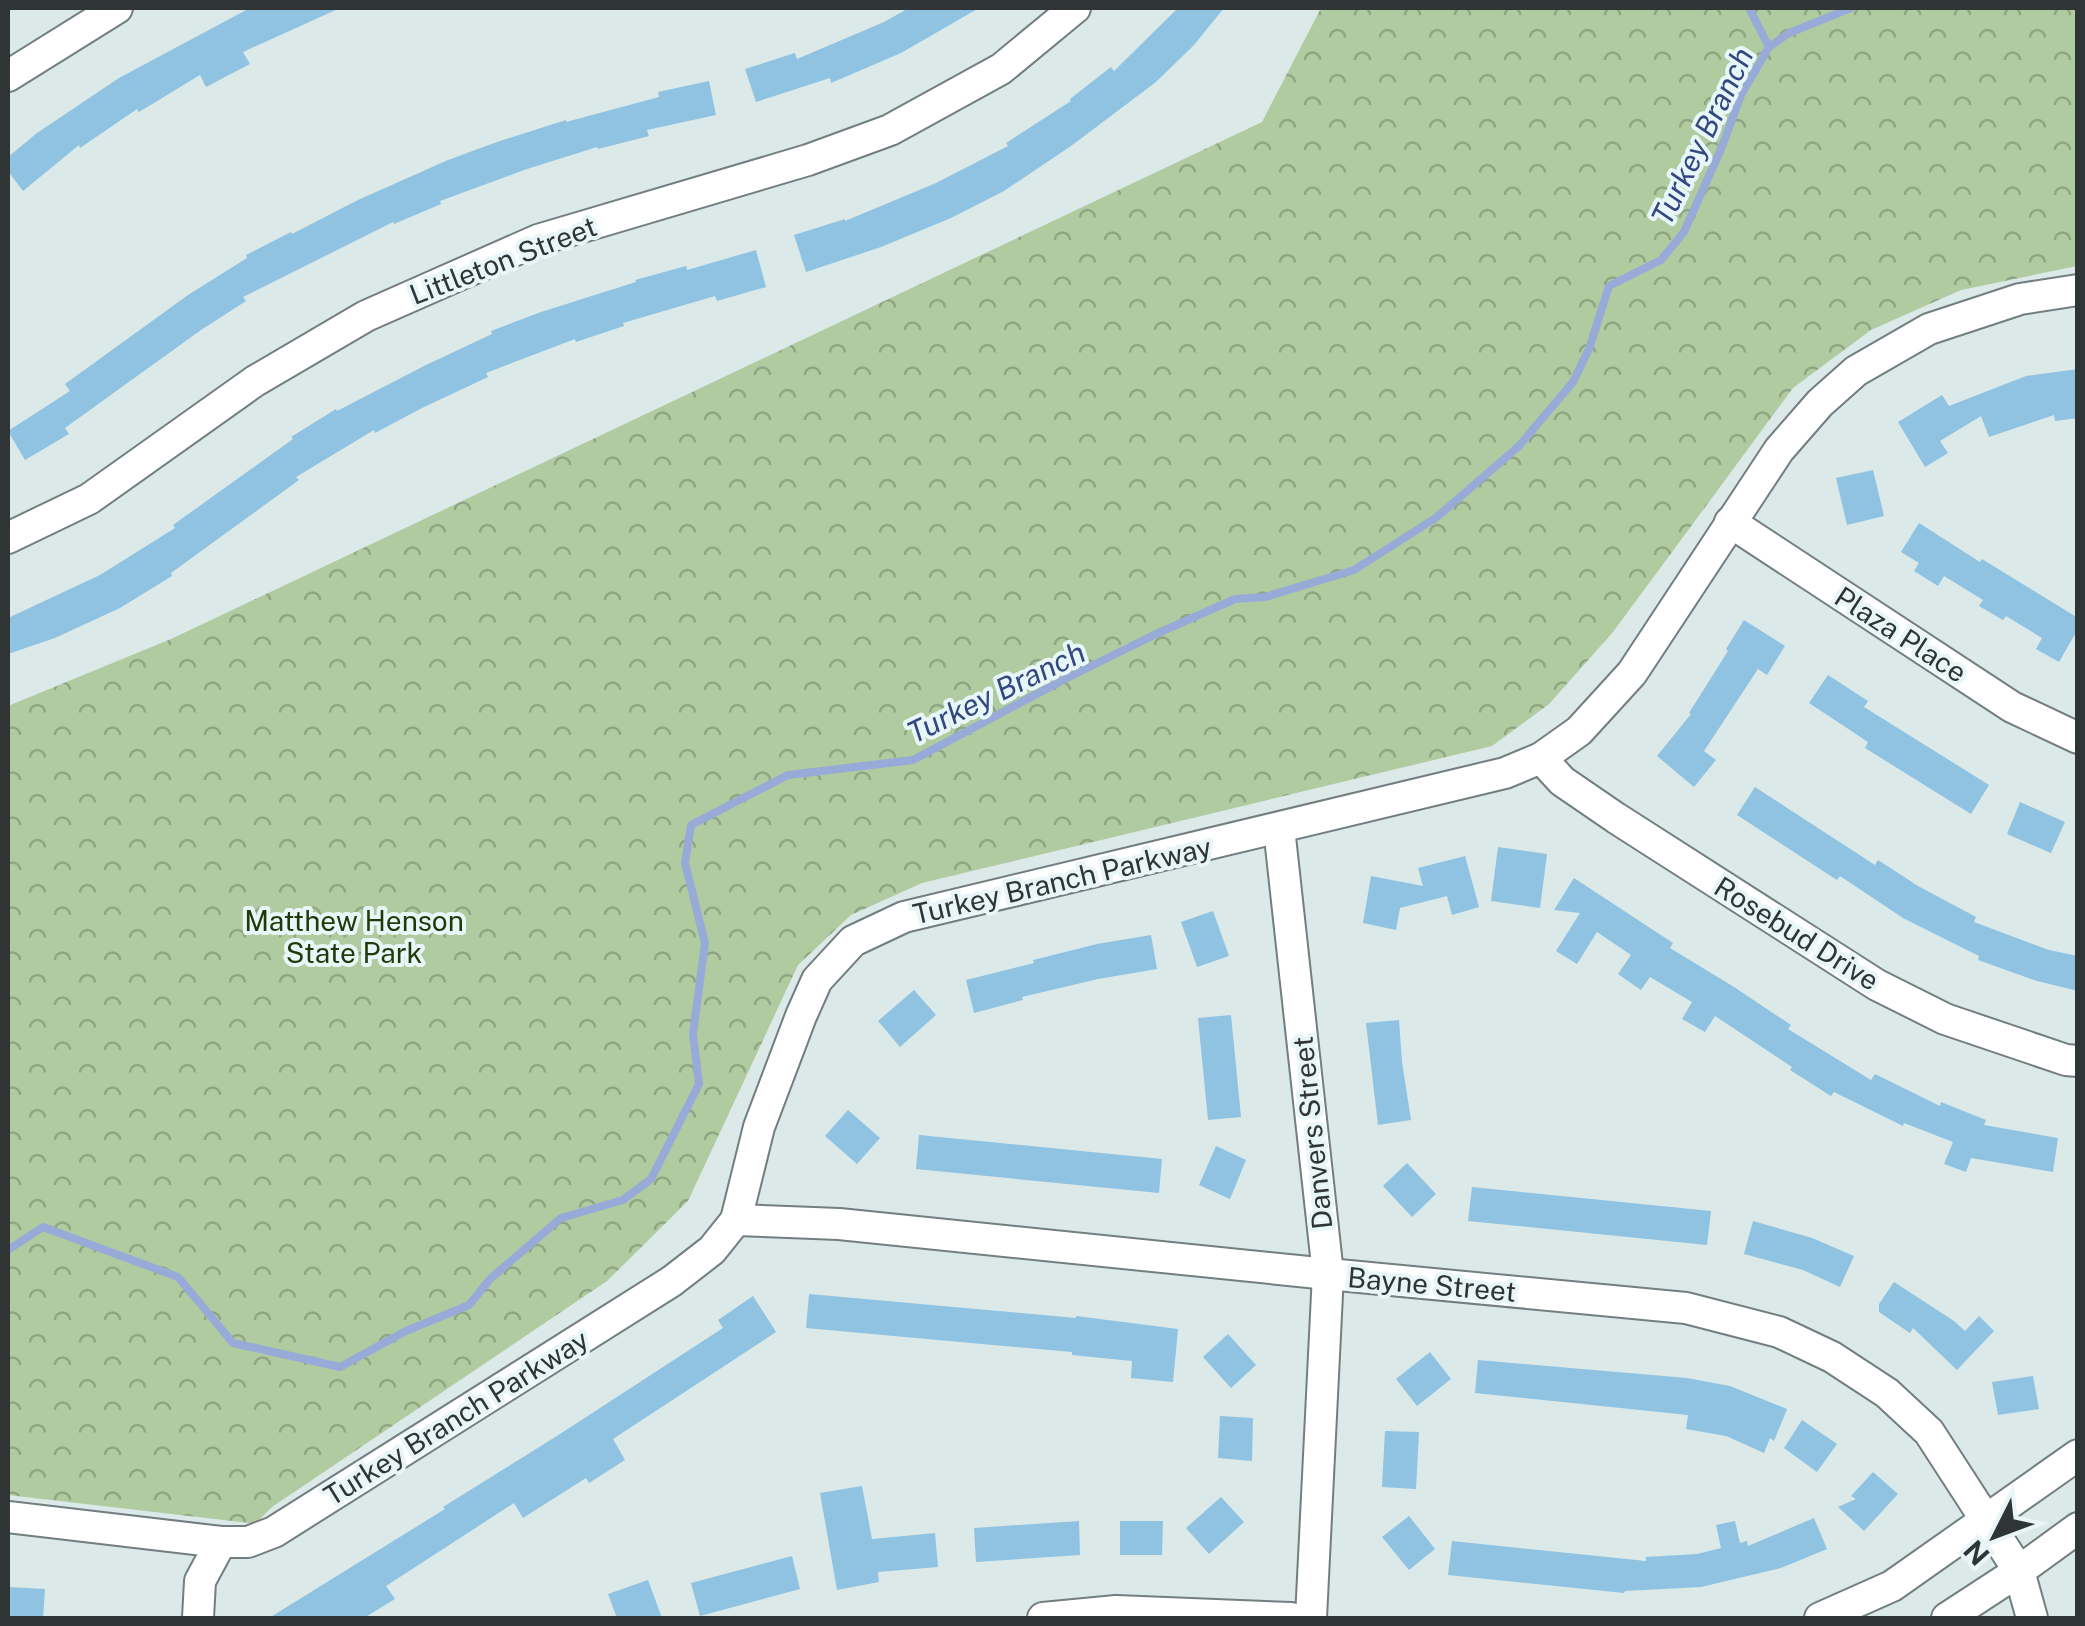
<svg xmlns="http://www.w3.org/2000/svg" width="2085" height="1626" viewBox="0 0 2085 1626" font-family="'Public Sans',sans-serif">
<defs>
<pattern id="forest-crowns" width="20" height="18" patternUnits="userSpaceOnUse" patternTransform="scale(2.5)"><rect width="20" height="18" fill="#b0cba0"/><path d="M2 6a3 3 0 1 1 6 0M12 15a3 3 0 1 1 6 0" fill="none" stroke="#90a683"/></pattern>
</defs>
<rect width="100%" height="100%" fill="#dbe9e9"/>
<polygon fill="url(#forest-crowns)" points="1321,8 2077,8 2077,266 1961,290 1871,330 1793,388 1613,632 1549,704 1492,746 922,883 851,915 798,965 688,1201 607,1281 272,1507 257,1522 249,1523 8,1495 8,706 171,639 1262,122"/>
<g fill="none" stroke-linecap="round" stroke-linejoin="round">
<g stroke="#98aad8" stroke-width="8">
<polyline points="1749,8 1769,47"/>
<polyline points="8,1250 43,1227 178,1277 233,1343 340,1367 406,1331 469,1305 490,1279 561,1218 623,1200 651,1179 699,1084 693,1034 705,943 685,863 691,825 788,775 913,760 1067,678 1156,634 1235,599 1265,597 1354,570 1437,517 1519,446 1573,382 1589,349 1609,286 1661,260 1684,232 1721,149 1741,95 1769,47 1789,33 1851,8"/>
</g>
</g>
<g fill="#8fc3e1">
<polygon points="250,8 340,8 243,52 250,64 206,87 200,75 139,112 137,109 80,148 79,145 23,191 8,171 8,157 37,133 119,78"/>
<polygon points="909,8 979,8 901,53 831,83 830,78 756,102 745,69 795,53 797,59 884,22"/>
<polygon points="1178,8 1224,8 1194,45 1156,82 1071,146 1004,191 951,218 881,247 806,272 794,235 845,219 845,221 936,183 1008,146 1006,143 1071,101 1070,99 1111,67 1114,71"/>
<polygon points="709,81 716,115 647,130 649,136 598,149 597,147 527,169 440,201 441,204 394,224 393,222 243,297 246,301 201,330 65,428 69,434 25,460 8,431 70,391 65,384 188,295 247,258 246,255 291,232 292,234 358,200 448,160 497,142 566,120 566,122 659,97 658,92"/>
<polygon points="756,250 766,287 717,301 715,296 623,323 624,326 576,342 575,339 486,373 488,377 422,408 375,433 374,430 296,477 299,480 171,573 172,576 120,608 55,638 8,654 8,618 100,575 175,528 173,525 293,439 291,437 336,409 337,411 424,366 492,334 491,331 541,312 636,282 635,280 686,266 687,270"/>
<polygon points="2078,369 2078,418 2055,421 2054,415 1989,437 1981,416 1940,441 1948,453 1925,467 1898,422 1942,395 1949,406 2026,376"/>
<polygon points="1873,470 1884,516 1847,525 1836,478"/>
<polygon points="1919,523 1980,562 1982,559 2078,618 2078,629 2059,662 2036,649 2042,638 2006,616 2003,620 1979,606 1983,600 1944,576 1938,586 1914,571 1919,563 1901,552"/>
<polygon points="1744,620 1785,646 1767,675 1758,669 1704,751 1716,760 1694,787 1657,756 1691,714 1689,713 1728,651 1726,649"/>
<polygon points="1828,675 1868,701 1864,707 1989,785 1971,814 1865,748 1868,742 1809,703"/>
<polygon points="1755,787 1875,865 1878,860 1918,886 1976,917 1974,922 2049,950 2078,956 2078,991 2037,981 1978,960 1979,956 1903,918 1840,876 1837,880 1737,815"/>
<polygon points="2020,802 2065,822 2051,853 2007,834"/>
<polygon points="1498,847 1547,854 1540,908 1491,901"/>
<polygon points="1465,856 1479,907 1452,915 1447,896 1400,908 1396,930 1363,923 1371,876 1423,886 1418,868"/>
<polygon points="1574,878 1673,943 1670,948 1734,987 1791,1025 1788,1029 1871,1080 1875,1074 1940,1106 1941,1102 1986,1120 1984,1125 2058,1138 2053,1172 1971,1158 1966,1172 1944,1164 1953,1142 1904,1123 1903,1126 1834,1092 1831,1096 1790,1070 1792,1067 1715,1016 1705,1032 1682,1019 1692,1002 1650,977 1641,990 1618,974 1631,955 1597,932 1577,964 1556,951 1580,913 1554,910"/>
<polygon points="1213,911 1229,956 1197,967 1181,922"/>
<polygon points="1151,935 1157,969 1098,979 1022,997 1023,1000 974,1013 966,980 1034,963 1033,960 1097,944"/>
<polygon points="914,990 936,1015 900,1047 878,1021"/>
<polygon points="1231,1015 1241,1117 1208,1120 1198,1018"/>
<polygon points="1399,1020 1402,1062 1411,1120 1378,1125 1366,1023"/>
<polygon points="848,1110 880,1138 857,1164 825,1136"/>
<polygon points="919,1135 1162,1159 1159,1193 916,1169"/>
<polygon points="1216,1146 1246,1160 1230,1199 1199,1185"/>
<polygon points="1407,1163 1436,1194 1412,1217 1383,1186"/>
<polygon points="1472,1187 1711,1211 1707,1245 1468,1221"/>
<polygon points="1753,1221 1812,1238 1854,1256 1840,1287 1803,1270 1744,1254"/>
<polygon points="1894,1282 1954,1321 1965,1331 1979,1316 1994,1331 1957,1370 1913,1328 1910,1333 1879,1312 1879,1304"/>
<polygon points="809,1294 1076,1318 1076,1316 1178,1329 1173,1382 1131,1378 1132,1361 1072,1355 1072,1352 806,1328"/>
<polygon points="753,1296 776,1332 613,1439 625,1460 589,1483 586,1478 523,1518 514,1503 386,1586 395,1599 364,1618 269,1618 445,1509 443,1507 560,1434 723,1328 718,1320"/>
<polygon points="1228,1334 1256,1365 1231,1388 1203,1357"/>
<polygon points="1430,1352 1451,1379 1417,1406 1396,1379"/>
<polygon points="1478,1360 1687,1378 1730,1386 1787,1409 1774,1441 1770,1438 1764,1453 1726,1436 1686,1429 1688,1415 1475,1393"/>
<polygon points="2033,1376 2039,1409 1998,1415 1992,1382"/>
<polygon points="1220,1416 1253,1418 1252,1461 1218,1458"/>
<polygon points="1802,1420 1837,1444 1817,1472 1784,1448"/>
<polygon points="1385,1431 1419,1432 1416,1489 1382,1487"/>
<polygon points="1873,1472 1898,1494 1864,1531 1838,1507 1856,1499 1851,1496"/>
<polygon points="862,1486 872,1539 935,1533 938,1567 878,1572 879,1582 837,1590 820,1493"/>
<polygon points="1221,1497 1244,1522 1209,1554 1186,1528"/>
<polygon points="1409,1516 1435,1549 1409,1570 1382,1537"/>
<polygon points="1814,1518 1827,1549 1781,1568 1701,1587 1625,1591 1624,1593 1448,1575 1452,1541 1646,1561 1646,1557 1697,1554 1721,1548 1716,1525 1735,1521 1740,1543 1747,1541 1748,1546"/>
<polygon points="1079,1521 1080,1555 976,1562 974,1528"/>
<polygon points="1120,1521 1163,1521 1162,1555 1120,1555"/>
<polygon points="792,1556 800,1589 700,1616 691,1583"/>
<polygon points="648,1580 662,1618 617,1618 608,1594"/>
<polygon points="8,1587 45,1589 43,1618 8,1618"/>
</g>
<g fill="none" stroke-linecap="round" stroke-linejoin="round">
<defs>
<g id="minor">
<polyline points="8,76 117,8"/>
<polyline points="1730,522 2012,707 2078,738"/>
<polyline points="8,538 89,499 255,381 366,316 538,240 808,160 890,130 1001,69 1075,8"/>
<polyline points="1541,758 1562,781 1616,818 1877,985 1945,1019 2066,1060 2078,1061"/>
<polyline points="1279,828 1328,1274 1311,1618"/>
<polyline points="736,1220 839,1224 1328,1274 1686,1308 1779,1332 1832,1357 1887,1393 1929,1432 2019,1571 2032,1618"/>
<polyline points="8,1517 221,1542 248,1542 274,1532 672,1281 712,1250 736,1220 759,1127 801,1016 817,980 853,941 904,917 1505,773 1541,758 1579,731 1632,673 1779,450 1820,403 1856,371 1929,329 2020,299 2078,290"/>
<polyline points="198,1618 200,1581 221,1542"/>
<polyline points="1043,1618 1116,1611 1291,1618"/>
<polyline points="1820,1618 1892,1586 2078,1455"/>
<polyline points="1947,1618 2019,1571 2078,1528"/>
</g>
</defs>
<use href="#minor" stroke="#727e7f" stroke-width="34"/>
<use href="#minor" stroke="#fff" stroke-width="30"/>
</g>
<g text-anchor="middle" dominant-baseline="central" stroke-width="8" stroke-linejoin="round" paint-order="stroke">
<g font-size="28" fill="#2f3435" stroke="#e8f6f7">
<text transform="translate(503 260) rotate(-21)">Littleton Street</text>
<text transform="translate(1901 634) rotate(33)">Plaza Place</text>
<text transform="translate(1062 880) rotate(-13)">Turkey Branch Parkway</text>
<text transform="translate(1797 933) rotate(32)">Rosebud Drive</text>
<text transform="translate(1312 1133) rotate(-96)">Danvers Street</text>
<text transform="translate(1432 1284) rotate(5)">Bayne Street</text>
<text transform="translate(456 1417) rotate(-32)">Turkey Branch Parkway</text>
</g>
<g font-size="28" fill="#1f3908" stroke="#e8f6f7">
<text x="354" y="920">Matthew Henson<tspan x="354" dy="32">State Park</tspan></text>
</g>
<g font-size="30" font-style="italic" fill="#334881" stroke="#e8f6f7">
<text transform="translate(1702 136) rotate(-64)">Turkey Branch</text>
<text transform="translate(996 692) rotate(-26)">Turkey Branch</text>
</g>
</g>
<rect width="2085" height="1626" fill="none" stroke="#2f3435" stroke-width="20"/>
<g transform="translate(1995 1536) rotate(228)" stroke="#e8f6f7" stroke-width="8" paint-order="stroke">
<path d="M0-8L18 38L0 25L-18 38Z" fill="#2f3435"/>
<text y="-15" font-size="28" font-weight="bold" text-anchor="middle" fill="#2f3435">N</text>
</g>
</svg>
